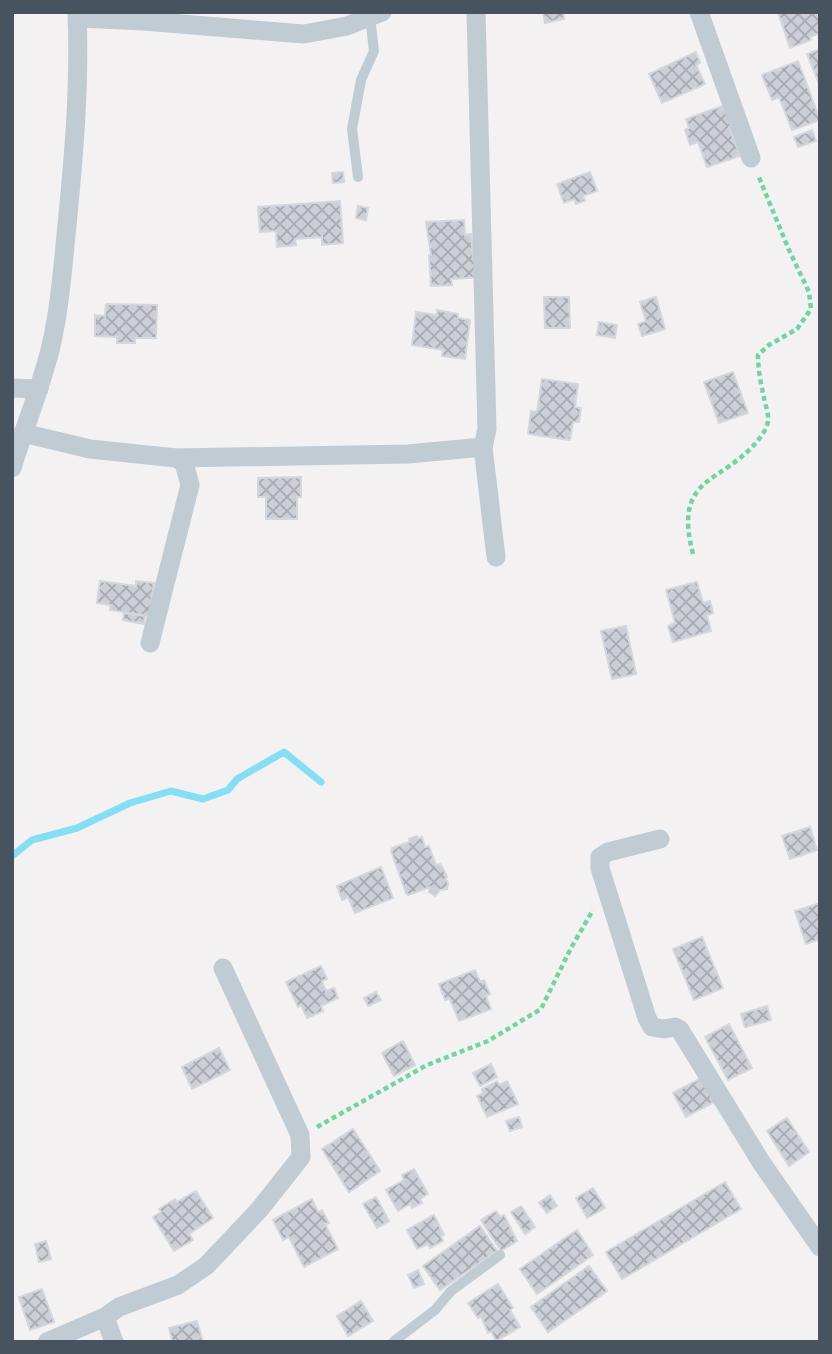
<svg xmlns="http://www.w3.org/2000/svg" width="832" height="1354" viewBox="0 0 832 1354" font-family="Ubuntu,sans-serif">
<defs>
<pattern id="building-cross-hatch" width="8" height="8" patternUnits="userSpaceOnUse" patternTransform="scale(1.75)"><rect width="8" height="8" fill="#ccd0d6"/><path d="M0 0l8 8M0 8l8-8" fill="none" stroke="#a7abb1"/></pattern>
</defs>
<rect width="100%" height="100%" fill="#f3f1f1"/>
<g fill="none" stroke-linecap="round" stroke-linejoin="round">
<polyline stroke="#86def4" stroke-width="7" points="12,856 32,840 77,828 130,803 171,791 203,799 228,790 237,779 284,752 321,782"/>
</g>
<g fill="url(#building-cross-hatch)" stroke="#d4d7dd" stroke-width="2">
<polygon points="543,12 563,12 564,19 545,23"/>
<polygon points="778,12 820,12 820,33 810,37 811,40 790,48"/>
<polygon points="820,49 820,86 807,54"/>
<polygon points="696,52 700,63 696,65 705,84 662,103 649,74"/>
<polygon points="798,61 820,120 792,130 779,97 772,100 762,75"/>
<polygon points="722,106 723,109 730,107 736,125 729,127 740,156 707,167 698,142 690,145 685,130 689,128 686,119"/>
<polygon points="812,130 816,141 798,147 794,137"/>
<polygon points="343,172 344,182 333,183 332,173"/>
<polygon points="590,172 597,191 583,196 585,201 576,204 574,199 564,203 557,184"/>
<polygon points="340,201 343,243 322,245 322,237 295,239 296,245 277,247 276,231 260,232 258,207"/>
<polygon points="358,206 368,208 366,220 356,218"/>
<polygon points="464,220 465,235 471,234 473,258 480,258 481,277 451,279 452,285 431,286 429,255 431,255 426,222"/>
<polygon points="544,297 569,297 570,328 545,328"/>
<polygon points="656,297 665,329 642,336 638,324 646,321 640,302"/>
<polygon points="106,304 157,305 156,338 135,338 135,343 117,343 117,337 95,336 95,315 105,316"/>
<polygon points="437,310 458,314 458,318 470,320 465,359 442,356 443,350 412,345 416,312 437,315"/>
<polygon points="599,322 617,325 615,338 597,335"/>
<polygon points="733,372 748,413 719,423 704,382"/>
<polygon points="542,379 578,384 575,407 581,408 579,422 573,422 570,440 528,434 531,411 537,412"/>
<polygon points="301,477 301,497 297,497 297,519 266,519 266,497 258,497 258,478"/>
<polygon points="100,581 136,586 136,581 154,583 149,616 110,610 110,605 97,603"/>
<polygon points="697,582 703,603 710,601 713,613 707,615 711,631 673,642 668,626 675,623 666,590"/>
<polygon points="124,613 145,616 144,624 123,620"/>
<polygon points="626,626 636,674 612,679 601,631"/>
<polygon points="810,827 817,850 790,859 782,836"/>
<polygon points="417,836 418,839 422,837 425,847 429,846 436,866 440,864 443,868 447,877 445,879 448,882 447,889 440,890 435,896 429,892 430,887 408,895 406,893 391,851 392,848 409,842 409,839"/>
<polygon points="381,867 393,898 355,913 348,897 342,900 337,886"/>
<polygon points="820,903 820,939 806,944 795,911"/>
<polygon points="702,937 723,988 694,1000 673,949"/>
<polygon points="321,966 327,979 322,981 326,991 334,988 338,998 321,1006 323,1011 307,1018 301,1005 298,1007 286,982"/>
<polygon points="475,970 480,982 484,980 490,994 486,996 491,1009 459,1021 450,999 445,1000 439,984"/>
<polygon points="376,992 381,1000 368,1006 364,998"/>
<polygon points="767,1006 771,1020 745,1027 741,1014"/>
<polygon points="729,1024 752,1068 728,1080 705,1037"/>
<polygon points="403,1041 415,1065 394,1076 382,1053"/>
<polygon points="219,1048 230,1070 192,1089 182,1067"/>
<polygon points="491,1064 497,1077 480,1086 473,1073"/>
<polygon points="703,1077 716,1101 686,1117 673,1093"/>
<polygon points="497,1081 499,1085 507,1081 518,1104 487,1117 477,1096 483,1093 482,1089"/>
<polygon points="519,1117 522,1127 510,1131 506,1121"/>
<polygon points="787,1118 809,1152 789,1166 767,1131"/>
<polygon points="353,1129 380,1171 349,1192 322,1149"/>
<polygon points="414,1169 428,1194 420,1199 422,1203 412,1208 410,1204 398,1211 386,1190 404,1180 402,1175"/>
<polygon points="725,1182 741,1209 622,1279 606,1252"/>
<polygon points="593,1188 605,1208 587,1218 576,1198"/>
<polygon points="196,1191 213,1218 189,1234 193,1240 174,1251 153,1217 161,1212 159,1209 175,1199 177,1202"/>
<polygon points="550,1195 557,1206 547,1213 539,1203"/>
<polygon points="376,1197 389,1221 377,1228 363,1204"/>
<polygon points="312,1199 318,1212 322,1210 329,1223 325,1224 338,1249 304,1267 289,1237 283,1240 273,1220"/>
<polygon points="521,1206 535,1227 525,1234 511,1212"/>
<polygon points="496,1211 500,1217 504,1215 517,1241 501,1251 481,1220"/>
<polygon points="434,1215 444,1235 441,1236 443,1241 430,1248 428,1244 417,1249 407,1230"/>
<polygon points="480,1226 497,1251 440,1290 423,1266"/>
<polygon points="577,1230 593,1255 537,1294 520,1269"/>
<polygon points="46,1241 51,1259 39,1262 35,1244"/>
<polygon points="589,1266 607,1291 548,1332 531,1307"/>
<polygon points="418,1270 424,1284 414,1288 408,1275"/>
<polygon points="498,1284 513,1308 510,1310 520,1327 496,1341 491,1331 488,1333 481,1316 478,1318 468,1303"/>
<polygon points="42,1289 54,1322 30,1330 19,1297"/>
<polygon points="361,1301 373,1321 348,1336 337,1316"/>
<polygon points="197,1321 203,1342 166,1342 172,1340 169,1328"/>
</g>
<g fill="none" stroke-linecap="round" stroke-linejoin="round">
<g stroke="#71d5a3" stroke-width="4.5" stroke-dasharray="5 3.5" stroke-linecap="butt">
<path d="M693 554C672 474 723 485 759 439 763 434 768 426 768 420 769 413 765 405 764 398 761 384 758 370 758 355L769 345 797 329 811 309 809 292 789 250 758 175"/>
<polyline points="317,1127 427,1065 488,1041 541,1009 571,948 593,910"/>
</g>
<g stroke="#c0cbd4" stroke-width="10">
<polyline points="358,177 352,129 361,80 374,51 370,17"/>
<polyline points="393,1342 435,1310 451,1291 500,1255"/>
</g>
<g stroke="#c0cbd4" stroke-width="19">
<polyline points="699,12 751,158"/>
<polyline points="78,18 144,21 304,34 347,26 382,12"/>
<polyline points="12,388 39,389"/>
<polyline points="23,433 90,449 176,458 184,463 190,485 150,643"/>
<polyline points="483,447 496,557"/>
<polyline points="176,458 408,454 483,447 487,429 476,12"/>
<path d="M12 468C24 428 41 388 51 346 60 307 63 265 67 225 74 154 80 84 77 12"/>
<polyline points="660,839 608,852 600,857 600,868 647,1018 652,1027 664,1029 675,1027 680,1030 761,1162 820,1247"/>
<polyline points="105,1317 114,1342"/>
<polyline points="47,1342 105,1317 119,1307 178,1285 206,1266 259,1210 301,1157 300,1135 223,968"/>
</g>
</g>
<rect width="832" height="1354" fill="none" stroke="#475460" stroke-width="28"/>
</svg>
